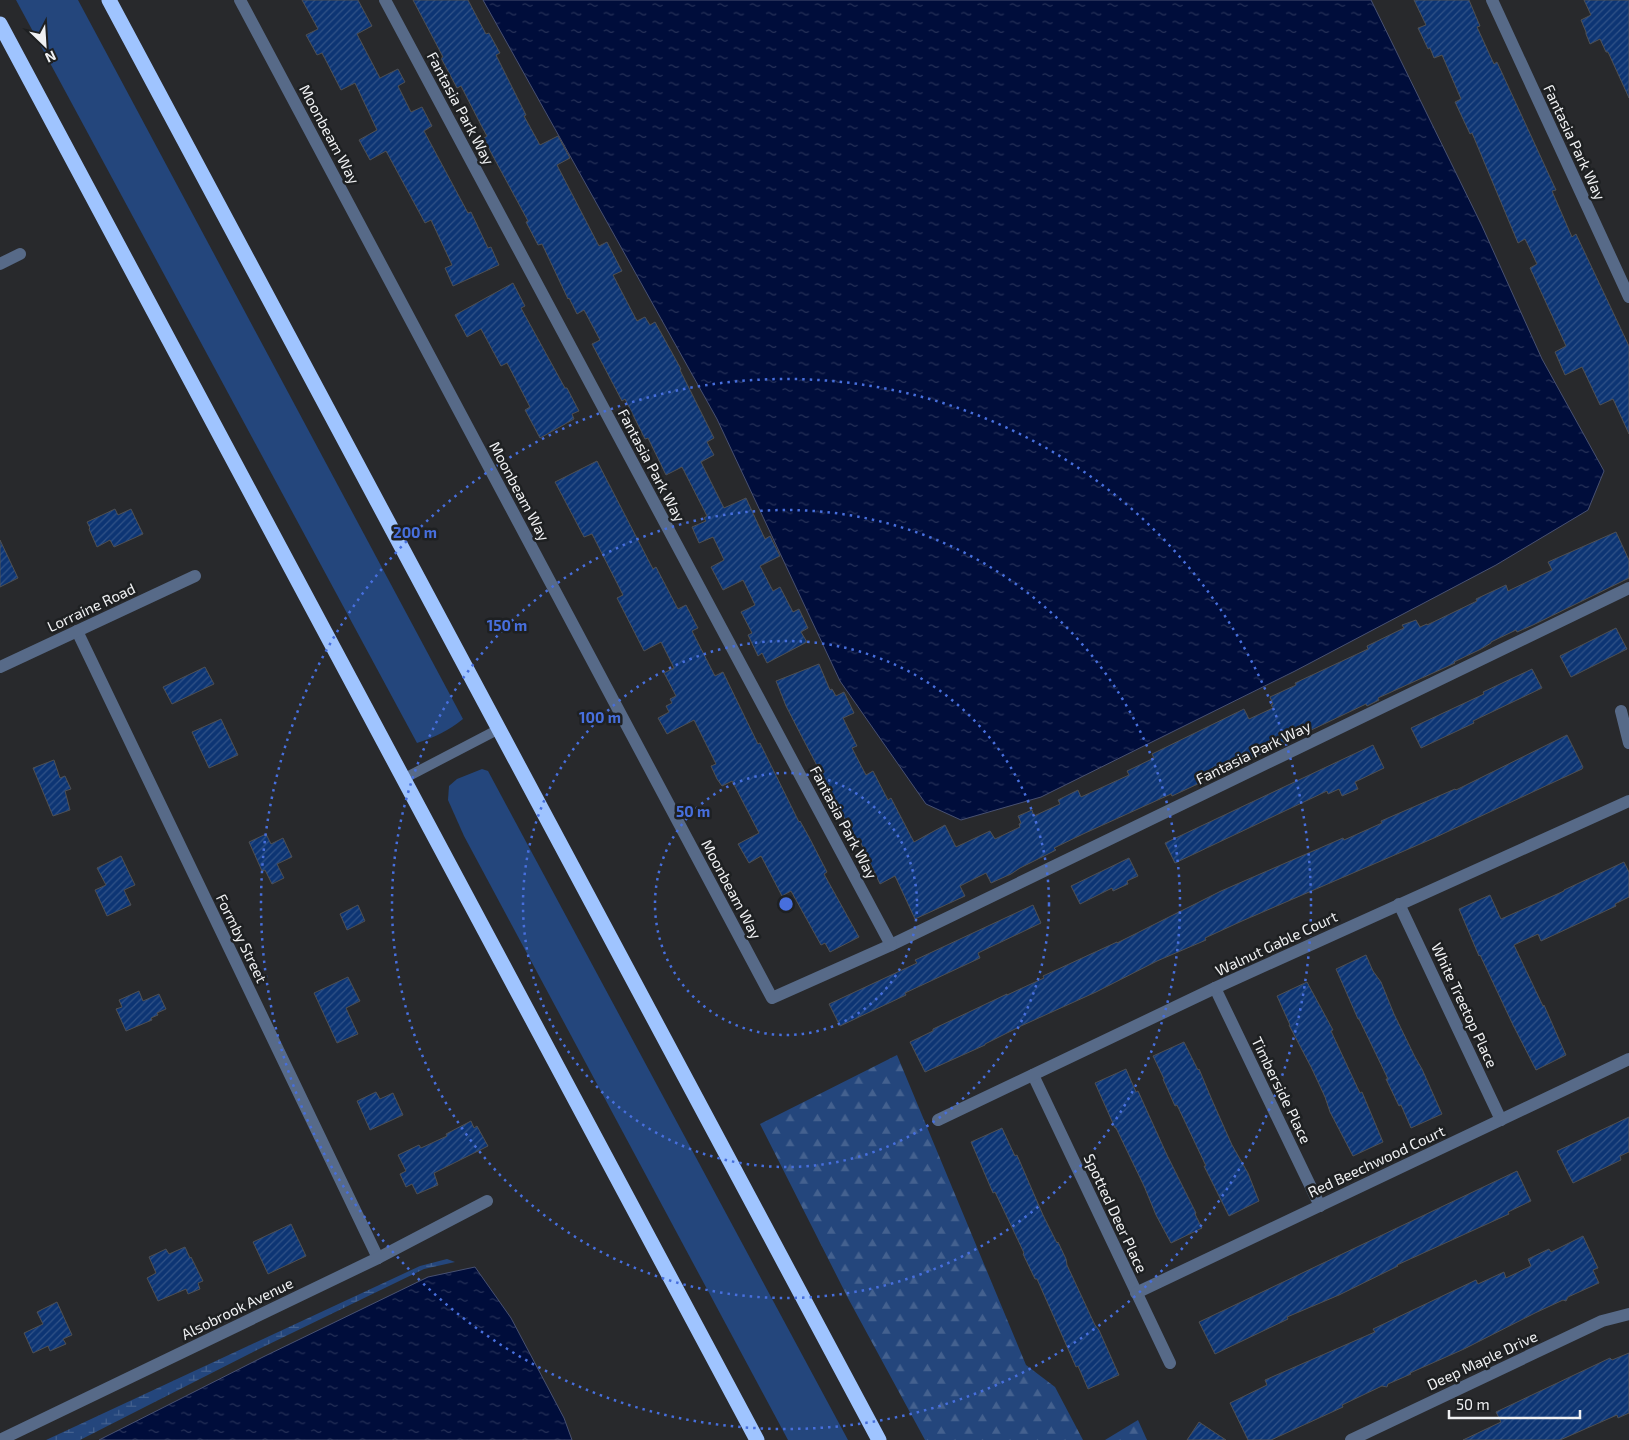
<svg xmlns="http://www.w3.org/2000/svg" width="1629" height="1440" viewBox="0 0 1629 1440" font-family="'Exo 2',sans-serif">
<defs>
<pattern id="forest-firs" width="22" height="20" patternUnits="userSpaceOnUse" patternTransform="scale(1.25)"><rect width="22" height="20" fill="#24467c"/><path d="M5 1l3.5 6h-7zM16 11l3.5 6h-7z" fill="#44618f"/></pattern>
<pattern id="wetland-marsh" width="20" height="14" patternUnits="userSpaceOnUse" patternTransform="scale(1.25)"><rect width="20" height="14" fill="#24467c"/><path d="M1 5h8M5 5V1M11 12h8M15 12V8" fill="none" stroke="#44618f"/></pattern>
<pattern id="water-ripples" width="26" height="14" patternUnits="userSpaceOnUse" patternTransform="scale(1.25)"><rect width="26" height="14" fill="#000d3b"/><path d="M2 4q2-2 4 0t4 0M15 11q2-2 4 0t4 0" fill="none" stroke="#263158"/></pattern>
<pattern id="building-hatch" width="6" height="6" patternUnits="userSpaceOnUse" patternTransform="scale(1.25)"><rect width="6" height="6" fill="#0d3574"/><path d="M-1 1l2-2M0 6l6-6M5 7l2-2" fill="none" stroke="#315388"/></pattern>
</defs>
<rect width="100%" height="100%" fill="#28292c"/>
<g fill="#24467c">
<path d="M16 0H78L463 719C448 731 435 737 417 743Z"/>
<polygon points="482,769 488,771 848,1440 788,1440 464,836 448,800 449,786 457,779"/>
</g>
<g fill="url(#forest-firs)">
<polygon points="897,1055 1026,1365 1055,1387 1083,1440 925,1440 849,1300 760,1124"/>
<polygon points="1138,1420 1147,1440 1105,1440"/>
</g>
<polygon fill="url(#wetland-marsh)" points="447,1259 455,1262 424,1269 259,1349 80,1440 46,1440 420,1266"/>
<g fill="url(#water-ripples)" stroke="#485172">
<polygon points="483,0 1371,0 1482,226 1542,359 1604,471 1588,510 1496,565 1295,671 1041,797 961,820 926,804 840,681 717,419"/>
<polygon points="475,1267 511,1318 564,1418 572,1440 99,1440 263,1357 428,1277"/>
</g>
<g fill="url(#building-hatch)" stroke="#4f5053">
<polygon points="302,0 358,0 372,26 357,34 380,78 398,69 405,82 398,86 411,112 422,107 432,126 424,131 468,213 471,212 488,248 491,247 499,265 453,286 445,268 452,265 431,220 425,223 386,151 370,160 359,140 377,130 355,83 341,90 322,53 317,55 306,35 318,29"/>
<polygon points="413,0 468,0 486,34 489,33 500,53 496,55 526,115 524,116 540,145 558,136 570,158 557,165 599,246 607,242 622,271 613,275 637,321 645,317 650,325 655,322 681,369 680,370 714,438 707,442 714,455 701,462 724,508 746,498 765,539 770,536 780,556 760,566 773,591 780,587 793,612 799,609 808,628 801,632 807,642 767,663 762,653 758,656 748,635 752,633 741,612 755,605 743,580 723,590 711,567 724,560 713,537 699,543 692,527 706,521 704,518 707,516 682,467 666,475 648,438 645,439 625,399 622,401 592,344 600,340 584,310 577,314 569,298 568,299 542,244 538,245 526,222 528,221 488,147 484,138 487,136 482,127 461,86 457,88 441,58 443,57"/>
<polygon points="1414,0 1469,0 1480,26 1477,27 1494,64 1497,62 1556,190 1552,191 1572,237 1576,234 1629,346 1629,434 1613,399 1600,405 1582,367 1565,375 1555,352 1566,346 1530,268 1537,264 1525,239 1518,243 1472,133 1470,134 1455,102 1461,99 1442,55 1434,58 1430,48 1428,49 1418,28 1426,25"/>
<polygon points="1584,0 1629,0 1629,98 1608,52 1606,52 1600,39 1590,44 1586,34 1586,32 1581,20 1591,15"/>
<polygon points="513,283 525,306 521,308 565,388 567,388 579,411 572,414 574,419 540,438 525,410 530,407 507,363 501,366 481,329 467,337 455,315"/>
<polygon points="597,461 653,569 656,567 678,609 686,605 698,628 692,631 715,676 723,672 758,744 760,743 799,822 800,821 809,837 827,872 824,874 859,937 830,952 825,943 821,945 791,891 782,896 761,856 749,863 738,844 759,833 732,781 722,786 717,779 711,766 716,764 694,720 667,734 658,718 669,712 666,706 672,703 670,699 676,696 664,673 674,668 661,642 644,651 617,598 623,595 592,534 584,537 555,482"/>
<polygon points="115,509 118,515 131,509 143,534 114,547 110,540 97,547 89,529 90,528 87,522"/>
<polygon points="1616,532 1629,560 1629,578 1533,625 1517,632 1516,630 1491,642 1491,643 1481,649 1454,662 1455,663 1378,698 1379,700 1367,706 1366,704 1244,762 1242,759 1198,780 1200,783 1172,796 1171,794 1083,834 1054,848 1056,850 1020,868 1011,874 991,883 986,873 960,886 965,896 915,919 895,876 880,884 859,839 856,840 803,739 786,706 776,681 819,664 830,690 832,689 836,696 844,692 854,713 843,718 857,746 852,748 866,775 873,771 888,800 891,798 914,842 945,825 956,847 990,831 995,839 1020,827 1019,824 1021,823 1018,816 1032,810 1034,816 1060,804 1058,800 1078,790 1081,797 1129,775 1127,771 1154,758 1152,754 1244,709 1249,719 1273,708 1271,705 1273,704 1270,697 1296,685 1295,683 1368,649 1367,646 1404,628 1402,625 1416,620 1420,627 1427,624 1427,625 1477,601 1476,599 1506,585 1508,591 1552,570 1548,562"/>
<polygon points="0,540 18,578 0,587"/>
<polygon points="1616,628 1627,649 1571,677 1560,656"/>
<polygon points="205,667 214,684 172,704 163,687"/>
<polygon points="1532,669 1542,688 1473,721 1474,723 1421,748 1411,728 1484,694 1483,692"/>
<polygon points="221,719 238,755 209,768 192,732"/>
<polygon points="1567,735 1583,767 1582,769 1434,838 1242,921 1205,938 1206,940 1157,961 1096,992 1021,1026 985,1044 985,1045 925,1072 910,1042 933,1031 933,1029 1007,994 1007,995 1044,978 1043,976 1117,942 1117,943 1221,891 1343,838 1344,840 1382,823 1381,821 1455,789 1456,790"/>
<polygon points="1373,745 1384,768 1355,782 1358,789 1342,796 1339,789 1328,794 1327,791 1175,863 1165,843"/>
<polygon points="54,760 60,778 65,776 71,789 65,791 70,810 53,816 33,768"/>
<polygon points="266,834 271,844 283,838 292,857 277,864 284,878 272,884 265,870 262,871 249,842"/>
<polygon points="121,856 135,885 124,890 131,905 107,916 95,890 106,885 97,868"/>
<polygon points="1129,858 1138,876 1127,881 1128,884 1113,891 1112,888 1080,904 1071,886"/>
<polygon points="1624,862 1629,872 1629,897 1615,904 1616,906 1541,941 1538,934 1514,945 1543,1006 1544,1005 1566,1055 1536,1070 1513,1025 1480,955 1479,956 1459,909 1490,895 1501,919 1564,891 1564,890"/>
<polygon points="358,905 365,921 347,930 340,914"/>
<polygon points="1033,905 1041,923 978,953 980,958 905,993 906,995 840,1026 829,1004 917,963 915,960"/>
<polygon points="1366,955 1373,971 1381,982 1394,1014 1415,1057 1422,1069 1442,1114 1411,1128 1401,1105 1399,1106 1386,1079 1388,1079 1359,1019 1358,1019 1336,969"/>
<polygon points="348,977 360,1001 346,1008 358,1034 337,1043 314,993"/>
<polygon points="1307,982 1333,1030 1331,1031 1360,1093 1362,1092 1383,1142 1353,1156 1330,1112 1325,1097 1312,1069 1289,1025 1290,1025 1277,996"/>
<polygon points="139,991 143,1001 159,994 166,1009 157,1013 158,1015 151,1018 152,1020 126,1031 116,1009 122,1007 119,1000"/>
<polygon points="1184,1042 1198,1070 1199,1069 1212,1100 1232,1145 1248,1173 1259,1201 1229,1216 1204,1166 1206,1166 1177,1105 1175,1106 1163,1079 1164,1079 1153,1056"/>
<polygon points="1126,1069 1136,1092 1138,1091 1167,1155 1196,1213 1195,1214 1202,1228 1171,1243 1156,1215 1144,1186 1116,1128 1115,1128 1095,1083"/>
<polygon points="376,1092 380,1099 393,1093 403,1115 370,1130 357,1101"/>
<polygon points="1629,1117 1629,1152 1620,1156 1621,1160 1573,1183 1557,1151"/>
<polygon points="471,1121 474,1128 477,1126 488,1146 434,1173 438,1185 417,1194 412,1184 406,1187 400,1174 406,1171 398,1155 419,1145 421,1148 447,1136 446,1134"/>
<polygon points="1002,1128 1015,1156 1017,1155 1043,1215 1057,1243 1058,1242 1066,1259 1067,1265 1095,1325 1099,1330 1119,1375 1088,1389 1078,1366 1076,1367 1037,1279 1035,1279 1023,1254 1024,1253 1006,1215 995,1192 993,1193 971,1142"/>
<polygon points="1517,1171 1531,1201 1508,1212 1509,1214 1397,1265 1398,1266 1339,1295 1287,1317 1288,1319 1215,1354 1199,1322"/>
<polygon points="291,1224 306,1256 268,1274 253,1242"/>
<polygon points="1583,1236 1598,1268 1593,1270 1599,1283 1568,1297 1566,1301 1563,1300 1535,1313 1464,1349 1410,1373 1411,1374 1388,1384 1387,1387 1382,1386 1342,1405 1343,1407 1271,1440 1248,1440 1230,1403 1267,1385 1265,1380 1375,1332 1373,1329 1476,1280 1478,1284 1504,1272 1506,1278 1531,1266 1528,1259 1549,1249 1551,1252"/>
<polygon points="185,1247 190,1258 191,1257 203,1281 198,1283 200,1289 188,1294 186,1289 158,1301 147,1278 156,1273 149,1257 166,1249 169,1254"/>
<polygon points="57,1302 72,1335 63,1339 66,1344 50,1351 48,1346 33,1353 24,1333 43,1324 37,1312"/>
<polygon points="1629,1353 1629,1413 1618,1418 1617,1415 1560,1440 1463,1440 1501,1422 1496,1412 1610,1358 1612,1360"/>
<polygon points="1199,1422 1226,1440 1187,1440"/>
</g>
<g fill="none" stroke-linecap="round" stroke-linejoin="round">
<polyline stroke="#576a88" stroke-width="10" points="403,779 499,729"/>
<g stroke="#576a88" stroke-width="12">
<polyline points="240,0 772,998 891,945 1629,588"/>
<polyline points="385,0 891,945"/>
<polyline points="1492,0 1629,297"/>
<polyline points="0,264 20,254"/>
<polyline points="77,631 378,1258"/>
<polyline points="0,667 195,576"/>
<polyline points="1621,711 1629,743"/>
<polyline points="1399,904 1501,1120"/>
<polyline points="1215,988 1320,1206"/>
<polyline points="1033,1075 1170,1363"/>
<polyline points="938,1120 1215,988 1629,801"/>
<polyline points="1136,1293 1629,1059"/>
<polyline points="0,1440 378,1258 487,1201"/>
<polyline points="1351,1440 1602,1321 1629,1314"/>
</g>
<g stroke="#9fc4ff" stroke-width="15">
<polyline points="109,0 879,1440"/>
<polyline points="0,24 757,1440"/>
</g>
</g>
<g fill="none" stroke="#476fdd" stroke-width="2.5" stroke-dasharray="2.5 5">
<circle cx="786" cy="904" r="131"/>
<circle cx="786" cy="904" r="263"/>
<circle cx="786" cy="904" r="394"/>
<circle cx="786" cy="904" r="525"/>
</g>
<g text-anchor="middle" dominant-baseline="central" stroke-width="5" stroke-linejoin="round" paint-order="stroke">
<g font-size="15" fill="#f0f1f3" stroke="#1e2022">
<text transform="translate(461 108) rotate(62)">Fantasia Park Way</text>
<text transform="translate(330 134) rotate(62)">Moonbeam Way</text>
<text transform="translate(1575 142) rotate(65)">Fantasia Park Way</text>
<text transform="translate(652 465) rotate(62)">Fantasia Park Way</text>
<text transform="translate(520 491) rotate(62)">Moonbeam Way</text>
<text transform="translate(91 607) rotate(-25)">Lorraine Road</text>
<text transform="translate(1253 752) rotate(-26)">Fantasia Park Way</text>
<text transform="translate(844 822) rotate(62)">Fantasia Park Way</text>
<text transform="translate(732 889) rotate(62)">Moonbeam Way</text>
<text transform="translate(242 938) rotate(64)">Formby Street</text>
<text transform="translate(1276 943) rotate(-25)">Walnut Gable Court</text>
<text transform="translate(1465 1005) rotate(65)">White Treetop Place</text>
<text transform="translate(1282 1090) rotate(64)">Timberside Place</text>
<text transform="translate(1376 1161) rotate(-25)">Red Beechwood Court</text>
<text transform="translate(1116 1213) rotate(65)">Spotted Deer Place</text>
<text transform="translate(237 1308) rotate(-26)">Alsobrook Avenue</text>
<text transform="translate(1482 1360) rotate(-25)">Deep Maple Drive</text>
</g>
</g>
<circle cx="786" cy="904" r="8" fill="#476fdd" stroke="#1e2022" stroke-width="2.5"/>
<g font-size="15" text-anchor="middle" font-weight="bold" fill="#476fdd" stroke="#1e2022" stroke-width="5" stroke-linejoin="round" paint-order="stroke">
<text x="415" y="538">200 m</text>
<text x="507" y="631">150 m</text>
<text x="600" y="723">100 m</text>
<text x="693" y="817">50 m</text>
</g>
<g transform="translate(45 45) rotate(155)" stroke="#1e2022" stroke-width="4" paint-order="stroke">
<path d="M0-4L9 19L0 12L-9 19Z" fill="#f0f1f3"/>
<text y="-8" font-size="14" font-weight="bold" text-anchor="middle" fill="#f0f1f3">N</text>
</g>
<path d="M1449 1410v8h131v-8" fill="none" stroke="#f0f1f3" stroke-width="2.5"/>
<text x="1456" y="1410" font-size="15" fill="#f0f1f3" stroke="#1e2022" stroke-width="4" paint-order="stroke">50 m</text>
</svg>
